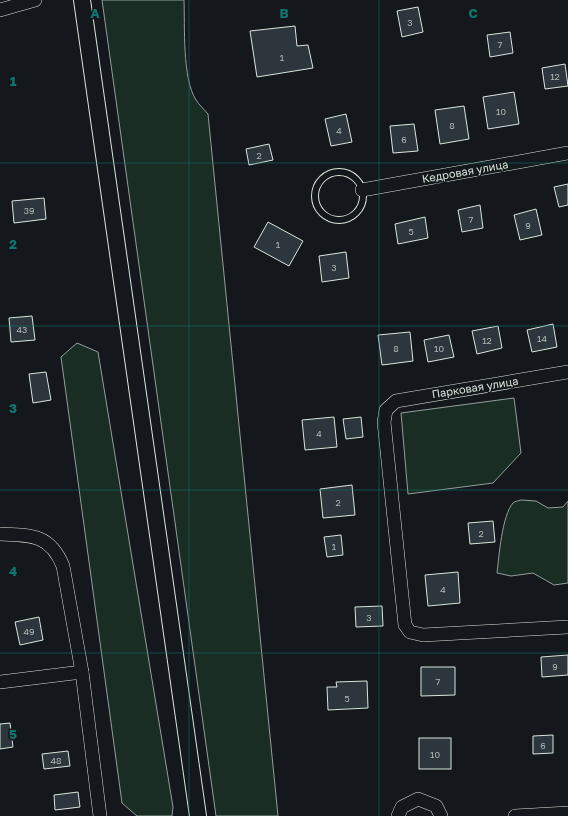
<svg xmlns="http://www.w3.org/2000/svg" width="568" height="816" viewBox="0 0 568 816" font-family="'Golos Text',sans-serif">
<rect width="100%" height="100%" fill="#14181c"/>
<g fill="#1a2d24" stroke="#939e99">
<path d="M102 0H184C185 26 182 78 196 100 199 105 204 109 208 114L278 816H216Z"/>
<polygon points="77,343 98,352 173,807 172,816 137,816 122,803 61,357"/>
<polygon points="514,398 521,453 493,483 408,494 401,413"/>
<path d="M521 500 536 501 548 508 563 507 568 501V583L554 585 533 573 511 576 497 573C499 557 502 515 513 503 515 501 518 501 521 500Z"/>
</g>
<g fill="#2c363c" stroke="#d8e6dc">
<polygon points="418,7 423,32 402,37 397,11"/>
<polygon points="295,26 297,46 308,45 313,68 257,77 250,31"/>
<polygon points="510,32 513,53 490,57 487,35"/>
<polygon points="565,64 568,86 545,89 542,68"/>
<polygon points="514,92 519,124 488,129 483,97"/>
<polygon points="464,106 469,139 440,144 435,110"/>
<polygon points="346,114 352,142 331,146 325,119"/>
<polygon points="414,124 418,151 393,153 390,126"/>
<polygon points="269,144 273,160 249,165 246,149"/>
<polygon points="568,184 568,205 559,207 554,187"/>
<polygon points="44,198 46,219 14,223 12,201"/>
<polygon points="480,205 483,228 462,232 458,210"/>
<polygon points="536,209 542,235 520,240 514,215"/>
<polygon points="425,217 428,238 398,244 395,224"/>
<polygon points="268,222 303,241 289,266 254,247"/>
<polygon points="346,252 349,278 322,282 319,256"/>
<polygon points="32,316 35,340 11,342 9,318"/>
<polygon points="553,324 557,347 532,352 527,330"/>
<polygon points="498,326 502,348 477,354 472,331"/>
<polygon points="410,332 413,361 382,365 378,335"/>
<polygon points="449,335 454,357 428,362 424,340"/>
<polygon points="46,372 51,400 33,403 29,374"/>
<polygon points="334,417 337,447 305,450 302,420"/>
<polygon points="361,417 363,437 346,439 343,419"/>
<polygon points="352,485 355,515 323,518 320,489"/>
<polygon points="493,521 495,542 470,544 468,523"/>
<polygon points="341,535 343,555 327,557 324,537"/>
<polygon points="458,572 460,603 428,606 425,575"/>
<polygon points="382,606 383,626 356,627 355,607"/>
<polygon points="39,617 43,640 20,645 15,622"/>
<polygon points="568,655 568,675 542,677 541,657"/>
<polygon points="421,667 455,667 455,695 421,696"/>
<polygon points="367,681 368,708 328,710 327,687 337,687 336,682"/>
<polygon points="10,723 13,747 0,749 0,724"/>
<polygon points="553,735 553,753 533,754 533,736"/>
<rect x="419" y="738" width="32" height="31"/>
<polygon points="68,751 70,766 44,769 42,754"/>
<polygon points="78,792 80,807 55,810 54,795"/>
</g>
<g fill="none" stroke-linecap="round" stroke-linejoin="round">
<defs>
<circle id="service" cx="339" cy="196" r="24"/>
<g id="minor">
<polyline points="0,10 35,0"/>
<polyline points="362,190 568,153"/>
<polyline points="568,372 396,401 386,410 384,422 405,625 410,632 423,635 568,627"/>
<path d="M0 534C31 535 50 534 63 566L82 672 100 816"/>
<polyline points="0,682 82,672"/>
<polyline points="398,816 402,807 418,799 436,806 441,816"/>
<polyline points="515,816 568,813"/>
</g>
<polyline id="tertiary" points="82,0 198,816"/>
</defs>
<use href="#service" stroke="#d8e6dc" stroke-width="8"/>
<use href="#minor" stroke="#d8e6dc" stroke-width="14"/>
<use href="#tertiary" stroke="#d8e6dc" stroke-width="18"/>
<use href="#service" stroke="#14181c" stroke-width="6"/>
<use href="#minor" stroke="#14181c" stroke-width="13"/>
<use href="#tertiary" stroke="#14181c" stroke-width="16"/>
</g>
<path fill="none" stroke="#0f766e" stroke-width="1" stroke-opacity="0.55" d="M189 0V816M379 0V816M0 163H568M0 326H568M0 490H568M0 653H568"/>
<g text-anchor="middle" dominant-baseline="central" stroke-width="3" stroke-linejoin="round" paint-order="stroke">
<g font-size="9" fill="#adbab4">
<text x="410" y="22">3</text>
<text x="500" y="44">7</text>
<text x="282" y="57">1</text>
<text x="555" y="76">12</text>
<text x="501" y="111">10</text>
<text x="452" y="125">8</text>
<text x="339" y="130">4</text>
<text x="404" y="139">6</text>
<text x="259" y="155">2</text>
<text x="29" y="210">39</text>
<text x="471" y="219">7</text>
<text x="528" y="225">9</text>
<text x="411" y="231">5</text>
<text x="278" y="244">1</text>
<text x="334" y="267">3</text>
<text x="22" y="329">43</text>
<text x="542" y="338">14</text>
<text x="487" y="340">12</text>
<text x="396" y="348">8</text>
<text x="439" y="348">10</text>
<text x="319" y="433">4</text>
<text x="338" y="502">2</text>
<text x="481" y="533">2</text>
<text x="334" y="546">1</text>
<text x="443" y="589">4</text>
<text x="369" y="617">3</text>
<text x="29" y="631">49</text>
<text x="555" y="666">9</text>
<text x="438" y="681">7</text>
<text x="347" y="698">5</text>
<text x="543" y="745">6</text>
<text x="435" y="754">10</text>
<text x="56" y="760">48</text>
</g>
<g font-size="11" fill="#d8e6dc" stroke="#14181c">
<text transform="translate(465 171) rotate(-10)">Кедровая улица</text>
<text transform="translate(475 387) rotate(-9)">Парковая улица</text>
</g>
</g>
<g font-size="13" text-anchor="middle" font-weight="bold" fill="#0f766e" stroke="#14181c" stroke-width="3" stroke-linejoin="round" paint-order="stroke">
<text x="95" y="18">A</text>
<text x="284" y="18">B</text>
<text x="473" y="18">C</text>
<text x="13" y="86">1</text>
<text x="13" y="249">2</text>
<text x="13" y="413">3</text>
<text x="13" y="576">4</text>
<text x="13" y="739">5</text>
</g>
</svg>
